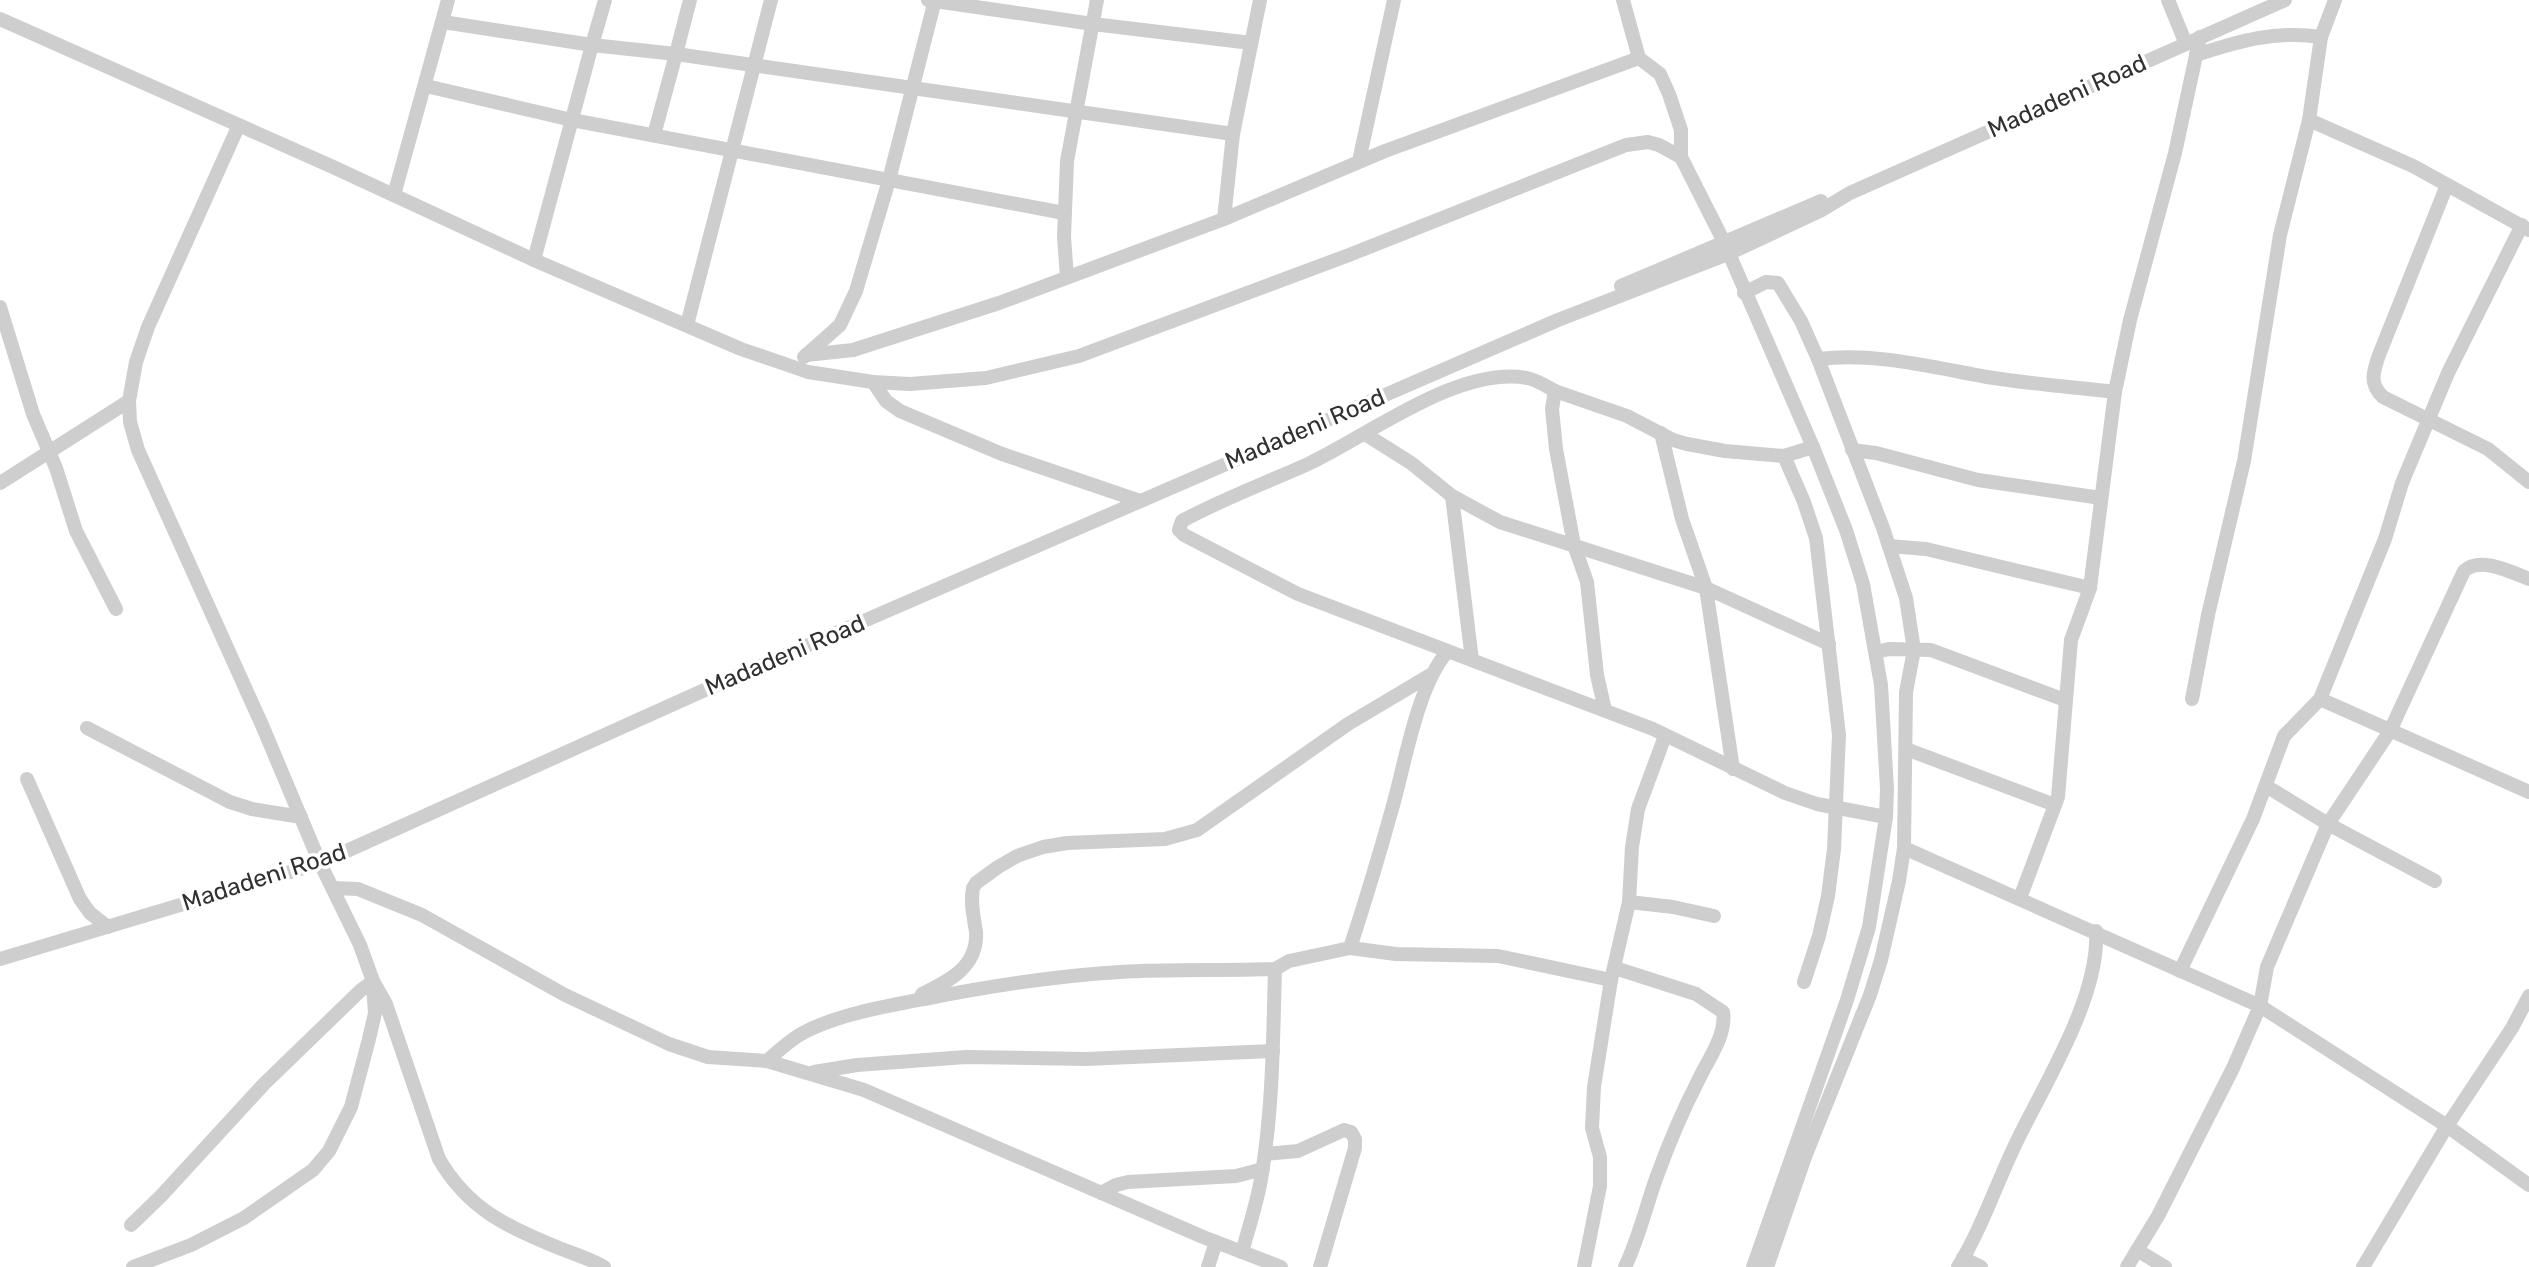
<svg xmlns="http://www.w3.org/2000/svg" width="2529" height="1267" viewBox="0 0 2529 1267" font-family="Rubik,sans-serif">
<rect width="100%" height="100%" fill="#fff"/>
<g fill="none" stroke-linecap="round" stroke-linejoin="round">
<g stroke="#cecece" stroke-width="14">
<polyline points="928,0 1093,24 1251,43"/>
<polyline points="1623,0 1639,58 1660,74 1669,94 1681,130 1681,157"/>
<polyline points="2168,0 2186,44"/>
<polyline points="0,19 333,167 534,260 741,349 808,372 873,382 910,384 986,378 1079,356 1349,255 1626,145 1648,142 1659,145 1681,157 1724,242 1813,447 1846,530 1863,584 1881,685 1887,789 1886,817 1869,927 1847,1000 1753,1267"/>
<polyline points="443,22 592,45 605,0"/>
<path d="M2196 55C2239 41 2276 30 2321 37"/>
<polyline points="426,86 572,120 1064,213"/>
<polyline points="2309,120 2413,166 2529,230"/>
<path d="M238 127 148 327 136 362 129 401 130 422 138 450 262 725 320 863 360 945 373 981 386 1004 439 1159C468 1209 507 1227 559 1248 574 1254 589 1258 604 1267"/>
<polyline points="654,135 676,54 1233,134"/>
<polyline points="1359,161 1394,0"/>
<path d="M2447 185 2379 355C2373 372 2369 384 2383 397L2488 449 2529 482"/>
<polyline points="394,195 448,0"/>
<polyline points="1224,219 1233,134 1260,0"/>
<polyline points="534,260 592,45 676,54 690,0"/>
<polyline points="1067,277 1064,237 1067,161 1097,0"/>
<polyline points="1621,286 1821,201"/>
<polyline points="1744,293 1766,282 1778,283 1801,321 1818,359 1883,528 1906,598 1914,650 1906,692 1904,848 1899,881 1881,960 1870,995 1805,1157 1767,1267"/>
<polyline points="0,307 33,414 56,468 76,531 116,609"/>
<polyline points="687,325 771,0"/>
<polyline points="806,355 853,350 999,303 1224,219 1385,151 1639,58"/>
<polyline points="804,357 840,325 856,291 889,180 935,0"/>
<path d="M1818 359C1875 352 1931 367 1987 377 2030 384 2072 387 2115 392"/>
<polyline points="873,382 886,401 900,411 1002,454 1140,501"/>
<path d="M1555 391C1546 386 1537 380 1527 378 1459 365 1368 436 1308 464 1266 483 1222 499 1182 521L1179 530 1184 535 1298 594 1653 729 1785 793 1817 804 1886 817"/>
<polyline points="1661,433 1682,519 1706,588 1733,769"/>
<polyline points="1365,434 1411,463 1452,496 1500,522 1706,588 1829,644"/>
<polyline points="1852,450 1876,453 1978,480 2101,498"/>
<polyline points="1784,456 1804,502 1816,538 1839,735 1834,849 1828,896 1819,936 1804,982"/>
<polyline points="0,483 129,401"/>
<polyline points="1452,496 1472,660"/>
<polyline points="1889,546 1926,549 2090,588"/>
<polyline points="1876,652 1889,649 1931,650 2065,700"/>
<polyline points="2192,699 2208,615 2244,461 2280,235 2309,120 2321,37 2335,0"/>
<polyline points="2320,699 2529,792"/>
<polyline points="1605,710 1597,675 1587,582 1574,545 1556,449 1552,409 1555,391 1627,416 1673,440 1687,444 1725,451 1784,456 1813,447"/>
<polyline points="87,728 230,802 252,809 301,817"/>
<polyline points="1906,749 2055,805"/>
<polyline points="27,779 80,899 90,913 108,927"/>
<path d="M2266 786 2328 824 2390 731 2464 571C2480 556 2511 572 2529 579"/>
<polyline points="1904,848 2260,1006 2447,1126 2529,1185"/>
<polyline points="333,888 358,889 422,915 565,995 669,1044 708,1057 767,1061 864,1090 1203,1237 1281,1267"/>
<polyline points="2020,898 2058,797 2071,640 2090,588 2115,392 2130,320 2175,153 2200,37"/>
<polyline points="1629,902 1673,907 1714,916"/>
<polyline points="1350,948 1396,954 1498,956 1611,980"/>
<polyline points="0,959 320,863 698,693 1558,320 1728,254 1820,211 1850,193 2285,0"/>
<path d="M1615 968 1696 994 1723 1012C1727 1035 1707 1061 1698 1081 1682 1112 1669 1143 1657 1176 1646 1206 1639 1238 1625 1267"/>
<polyline points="2180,971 2253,819 2284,736 2320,699 2385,539 2402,483 2448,373 2522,225"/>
<path d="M922 994C949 981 978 967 976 932 974 918 970 903 973 888L976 883 998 867 1017 856 1043 847 1067 843 1165 839 1197 830 1348 724 1432 674"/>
<path d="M767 1061C778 1051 789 1041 801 1034 835 1015 886 1006 924 999 989 986 1054 976 1120 972 1172 969 1224 971 1275 969L1289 961 1350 948C1365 902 1379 856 1392 809 1405 764 1417 687 1447 652"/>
<polyline points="814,1072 857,1065 966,1057 1086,1059 1273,1051"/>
<polyline points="1265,1154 1298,1151 1344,1130 1351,1132 1355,1139 1355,1148 1320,1267"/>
<polyline points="1101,1193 1116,1185 1128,1182 1236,1176 1263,1169"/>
<polyline points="131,1225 161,1196 264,1084 360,991 373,981"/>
<polyline points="2137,1250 2165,1267"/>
<path d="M1242 1252C1249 1227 1257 1203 1261 1179 1273 1110 1273 1038 1275 969"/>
<polyline points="1963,1258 1981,1267"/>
<polyline points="133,1267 191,1245 244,1218 313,1170 329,1151 351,1107 369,1039 375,1013 373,986"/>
<polyline points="1208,1267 1216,1242"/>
<polyline points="1584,1267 1600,1186 1600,1157 1592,1128 1594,1087 1611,980 1629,902 1632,847 1638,809 1665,736"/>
<path d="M1958 1267C1982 1228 1997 1182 2017 1141 2045 1083 2100 996 2096 931"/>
<polyline points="2127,1267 2158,1216 2233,1068 2260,1006 2267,967 2328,824 2435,881"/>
<polyline points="2363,1267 2447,1126 2512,1028 2529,996"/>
</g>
</g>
<g text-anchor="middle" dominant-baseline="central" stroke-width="7" stroke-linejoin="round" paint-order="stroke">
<g font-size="24" fill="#313131" stroke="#fff">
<text transform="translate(2067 96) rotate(-24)">Madadeni Road</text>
<text transform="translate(1305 429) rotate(-23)">Madadeni Road</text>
<text transform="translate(785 655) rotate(-23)">Madadeni Road</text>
<text transform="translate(264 877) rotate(-18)">Madadeni Road</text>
</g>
</g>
</svg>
